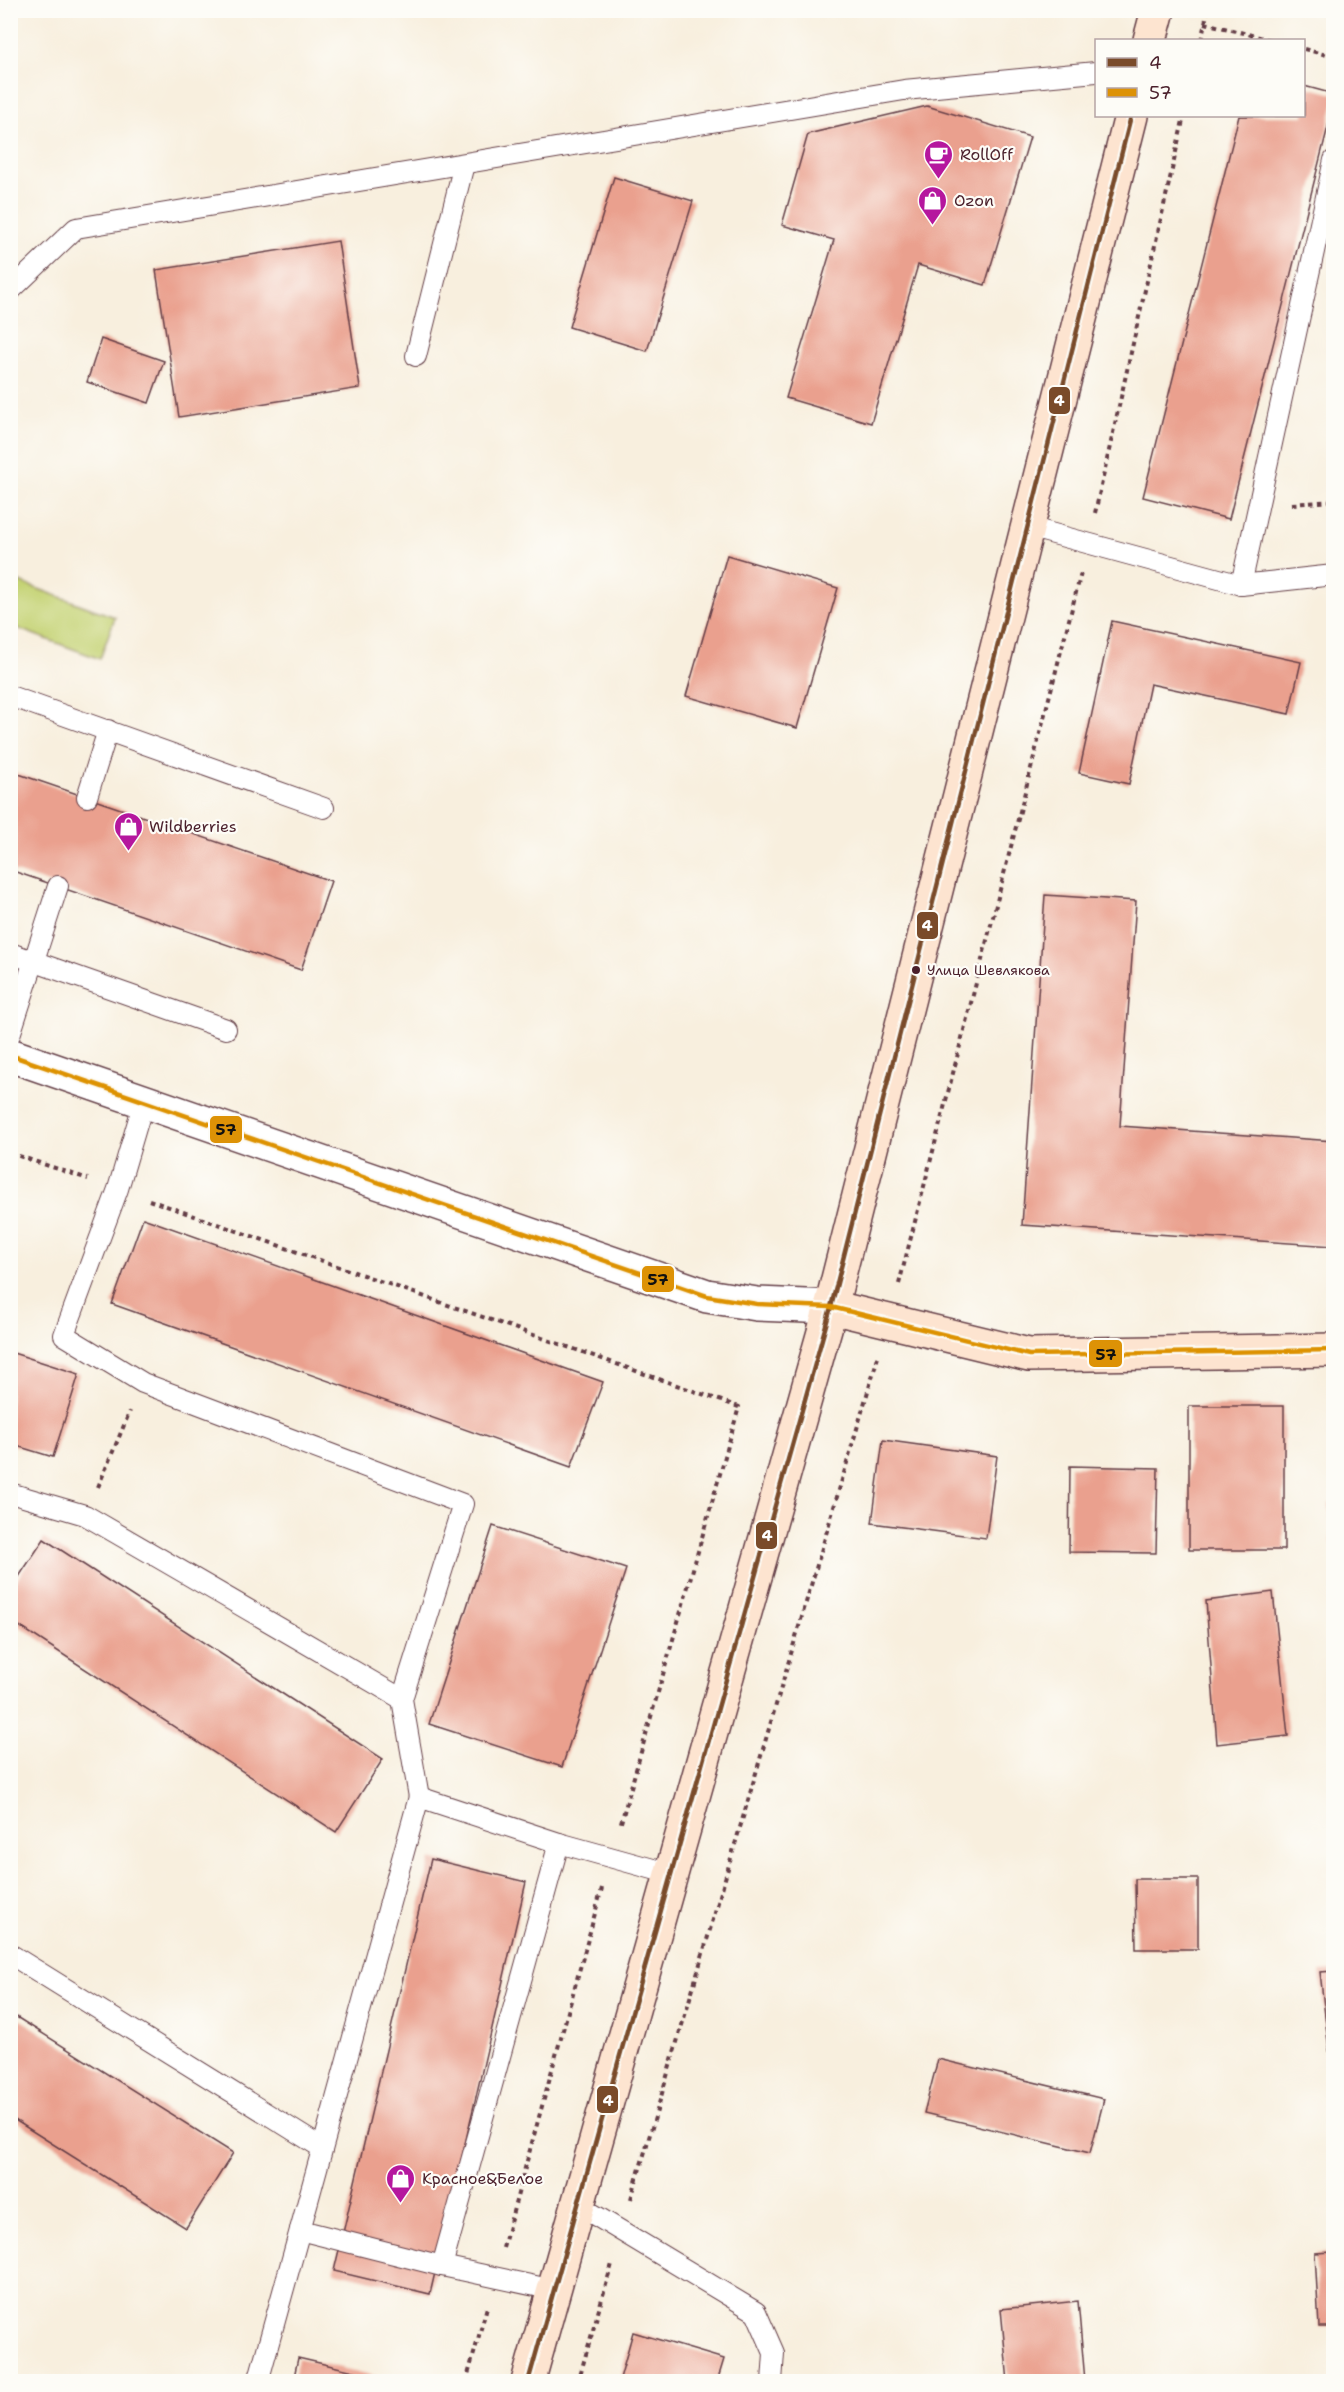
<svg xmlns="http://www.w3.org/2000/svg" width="1344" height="2392" viewBox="0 0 1344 2392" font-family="'Shantell Sans',sans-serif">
<rect width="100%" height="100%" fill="#fdfcf7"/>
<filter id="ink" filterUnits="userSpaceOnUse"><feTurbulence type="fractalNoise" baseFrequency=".0167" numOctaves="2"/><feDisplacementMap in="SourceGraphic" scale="12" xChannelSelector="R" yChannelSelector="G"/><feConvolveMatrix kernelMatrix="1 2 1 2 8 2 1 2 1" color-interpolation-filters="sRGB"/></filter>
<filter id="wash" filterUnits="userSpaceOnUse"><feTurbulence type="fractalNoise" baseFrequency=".008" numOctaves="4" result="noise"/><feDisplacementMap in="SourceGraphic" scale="24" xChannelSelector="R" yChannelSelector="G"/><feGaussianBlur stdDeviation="1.35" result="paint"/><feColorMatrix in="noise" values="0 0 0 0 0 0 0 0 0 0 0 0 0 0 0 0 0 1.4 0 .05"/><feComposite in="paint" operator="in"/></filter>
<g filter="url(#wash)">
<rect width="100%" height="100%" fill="#f8efde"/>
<polygon fill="#c5d375" stroke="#887950" stroke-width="1.5" points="11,579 115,617 100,659 11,626"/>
<g id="blocks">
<g fill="#eaa08e">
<polygon points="1304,86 1334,94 1334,103 1229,519 1143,497 1239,116 1304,116"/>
<polygon points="927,106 1030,137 985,285 918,265 871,423 786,398 834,240 782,225 808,134"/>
<polygon points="614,177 693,201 647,351 569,327"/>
<polygon points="338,241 360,388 179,417 156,270"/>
<polygon points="101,339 164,361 149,403 87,382"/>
<polygon points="727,555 838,588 797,728 686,696"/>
<polygon points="1112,621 1301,662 1289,714 1150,684 1129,784 1079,773"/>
<polygon points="10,771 331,881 301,970 10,870"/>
<polygon points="1045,895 1136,901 1120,1126 1334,1141 1334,1246 1022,1225"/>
<polygon points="143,1218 603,1382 571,1467 112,1304"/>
<polygon points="10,1352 79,1374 53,1457 10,1444"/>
<rect x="1189" y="1406" width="95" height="144"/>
<polygon points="883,1440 997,1456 986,1538 872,1523"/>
<polygon points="1070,1466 1158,1468 1156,1553 1069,1552"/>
<polygon points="1329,1503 1334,1503 1334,1545 1332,1545"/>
<polygon points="493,1526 626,1569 562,1767 429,1724"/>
<polygon points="44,1539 383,1759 336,1832 10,1620 10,1590"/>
<polygon points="1273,1592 1288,1736 1217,1744 1206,1601"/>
<polygon points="431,1859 526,1882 430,2294 334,2271"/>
<polygon points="1135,1879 1198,1879 1198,1949 1136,1949"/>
<polygon points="1334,1971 1334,2077 1332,2077 1320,1972"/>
<polygon points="10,2013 233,2153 186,2228 10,2117"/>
<polygon points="938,2059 1104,2099 1090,2153 924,2113"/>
<polygon points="1334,2252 1334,2327 1319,2327 1315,2253"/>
<polygon points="1078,2301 1085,2381 1008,2382 1001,2309"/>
<polygon points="633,2332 724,2359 717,2382 619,2382"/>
<polygon points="298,2358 397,2381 397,2382 293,2382"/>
</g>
</g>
</g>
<g filter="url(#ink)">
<use href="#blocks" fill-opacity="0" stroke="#643e46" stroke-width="1.5"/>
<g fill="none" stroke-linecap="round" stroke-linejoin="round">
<defs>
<g id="lane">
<polyline points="10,291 76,228 904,90 1096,72"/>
<polyline points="416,356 464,164"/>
<polyline points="1028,527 1241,585 1334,575"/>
<polyline points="1241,585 1334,160"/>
<polyline points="10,696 324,808"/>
<polyline points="87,797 108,730"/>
<polyline points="10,953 226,1029"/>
<polyline points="10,1035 58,886"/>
<polyline points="144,1101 118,1189 64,1335 143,1383 463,1504 402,1699 419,1797"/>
<polyline points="10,1493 85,1515 402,1699"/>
<polyline points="10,1954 322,2148"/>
<polyline points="578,2205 756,2312 774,2353 772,2382"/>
<polyline points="300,2230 419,1797 559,1843"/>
<polyline points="554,2290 442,2266 559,1843 671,1874"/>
<polyline points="258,2382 300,2230 442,2266"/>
</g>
<polyline id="street" points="10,1055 707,1296 757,1304 831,1307"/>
<g id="secondary">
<polyline points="1150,40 1158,10"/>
<polyline points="831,1307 1029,1355 1334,1350"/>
<polyline points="528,2382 831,1307 1131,116"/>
</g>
</defs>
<use href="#lane" stroke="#643e46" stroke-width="22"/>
<use href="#street" stroke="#643e46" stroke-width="36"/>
<use href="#secondary" stroke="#643e46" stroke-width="36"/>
<g stroke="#643e46" stroke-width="4" stroke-dasharray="4.5 4.5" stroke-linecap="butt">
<polyline points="1205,23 1271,40"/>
<polyline points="1201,40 1208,10"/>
<polyline points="1304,49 1334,57"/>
<polyline points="1292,504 1334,501"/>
<polyline points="1095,513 1184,116"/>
<polyline points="10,1153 88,1179"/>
<polyline points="149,1200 739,1407 620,1826"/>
<polyline points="899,1284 1081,573"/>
<polyline points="98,1487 130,1411"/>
<polyline points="631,2199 878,1357"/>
<polyline points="503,2248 602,1888"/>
<polyline points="466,2382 487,2307"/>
<polyline points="578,2382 612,2264"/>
</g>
<use href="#lane" stroke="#fff" stroke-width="20"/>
<use href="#street" stroke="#fff" stroke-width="33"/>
<use href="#secondary" stroke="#fde4d0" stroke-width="33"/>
<defs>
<polyline id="bus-1" points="528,2382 831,1307 1131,116"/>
<polyline id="bus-2" points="10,1055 707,1296 757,1304 831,1307 1029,1355 1334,1350"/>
</defs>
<use href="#bus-1" stroke="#fdfcf7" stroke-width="9"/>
<use href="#bus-2" stroke="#fdfcf7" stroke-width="9"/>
<use href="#bus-1" stroke="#7a4b2a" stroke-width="4.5"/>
<use href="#bus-2" stroke="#dd9206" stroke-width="4.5"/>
</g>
</g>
<defs>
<symbol id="cafe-pin" viewBox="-11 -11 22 30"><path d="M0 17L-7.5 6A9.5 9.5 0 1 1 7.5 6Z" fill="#b5179e" stroke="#fdfcf7"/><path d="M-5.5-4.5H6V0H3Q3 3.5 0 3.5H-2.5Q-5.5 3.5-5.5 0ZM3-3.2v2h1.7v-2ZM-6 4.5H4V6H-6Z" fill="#fff"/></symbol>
<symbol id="shop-pin" viewBox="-11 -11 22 30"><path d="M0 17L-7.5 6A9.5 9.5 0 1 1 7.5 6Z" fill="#b5179e" stroke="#fdfcf7"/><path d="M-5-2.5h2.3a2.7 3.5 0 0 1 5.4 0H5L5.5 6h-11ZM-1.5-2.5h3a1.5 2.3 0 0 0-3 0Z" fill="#fff"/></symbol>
</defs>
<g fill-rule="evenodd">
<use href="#cafe-pin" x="922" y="138" width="33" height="45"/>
<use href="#shop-pin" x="916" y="184" width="33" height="45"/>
<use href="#shop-pin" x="112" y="810" width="33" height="45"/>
<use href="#shop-pin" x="384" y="2162" width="33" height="45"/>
</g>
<circle fill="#4a1f2b" stroke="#fdfcf7" stroke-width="2" cx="916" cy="970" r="5"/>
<g text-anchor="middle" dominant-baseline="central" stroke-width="4.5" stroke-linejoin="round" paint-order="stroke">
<g font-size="14" fill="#4a1f2b" stroke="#fdfcf7" text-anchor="start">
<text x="927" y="970">Улица Шевлякова</text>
</g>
<g font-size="16" fill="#4a1f2b" stroke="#fdfcf7" text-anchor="start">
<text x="960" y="154">RollOff</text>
<text x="954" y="200">Ozon</text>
<text x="149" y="826">Wildberries</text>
<text x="422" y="2178">Красное&amp;Белое</text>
</g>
</g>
<g stroke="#fdfcf7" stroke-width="2">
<rect x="1048" y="386" width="23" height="29" rx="6" fill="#7a4b2a"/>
<rect x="916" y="911" width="23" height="29" rx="6" fill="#7a4b2a"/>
<rect x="209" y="1115" width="34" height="29" rx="6" fill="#dd9206"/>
<rect x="641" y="1265" width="34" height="28" rx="6" fill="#dd9206"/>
<rect x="1088" y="1339" width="35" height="29" rx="6" fill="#dd9206"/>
<rect x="755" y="1521" width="23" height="29" rx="6" fill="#7a4b2a"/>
<rect x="596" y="2085" width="23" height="29" rx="6" fill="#7a4b2a"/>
</g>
<g font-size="16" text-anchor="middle" font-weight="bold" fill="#fff">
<text x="1059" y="406">4</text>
<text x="927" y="931">4</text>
<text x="767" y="1541">4</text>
<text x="608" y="2106">4</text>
</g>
<g font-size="16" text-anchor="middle" font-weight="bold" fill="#111">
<text x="226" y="1135">57</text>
<text x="658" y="1285">57</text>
<text x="1106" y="1360">57</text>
</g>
<rect width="1344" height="2392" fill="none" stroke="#fdfcf7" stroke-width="36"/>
<rect x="1095" y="39" width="210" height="78" fill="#fdfcf7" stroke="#b5a4a5" stroke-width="1.5"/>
<rect x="1107" y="58" width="30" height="9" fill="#7a4b2a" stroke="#b5a4a5" stroke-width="1.5"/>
<text x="1149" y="69" font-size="18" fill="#4a1f2b">4</text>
<rect x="1107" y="88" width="30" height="9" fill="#dd9206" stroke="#b5a4a5" stroke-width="1.5"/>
<text x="1149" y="99" font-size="18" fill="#4a1f2b">57</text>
</svg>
